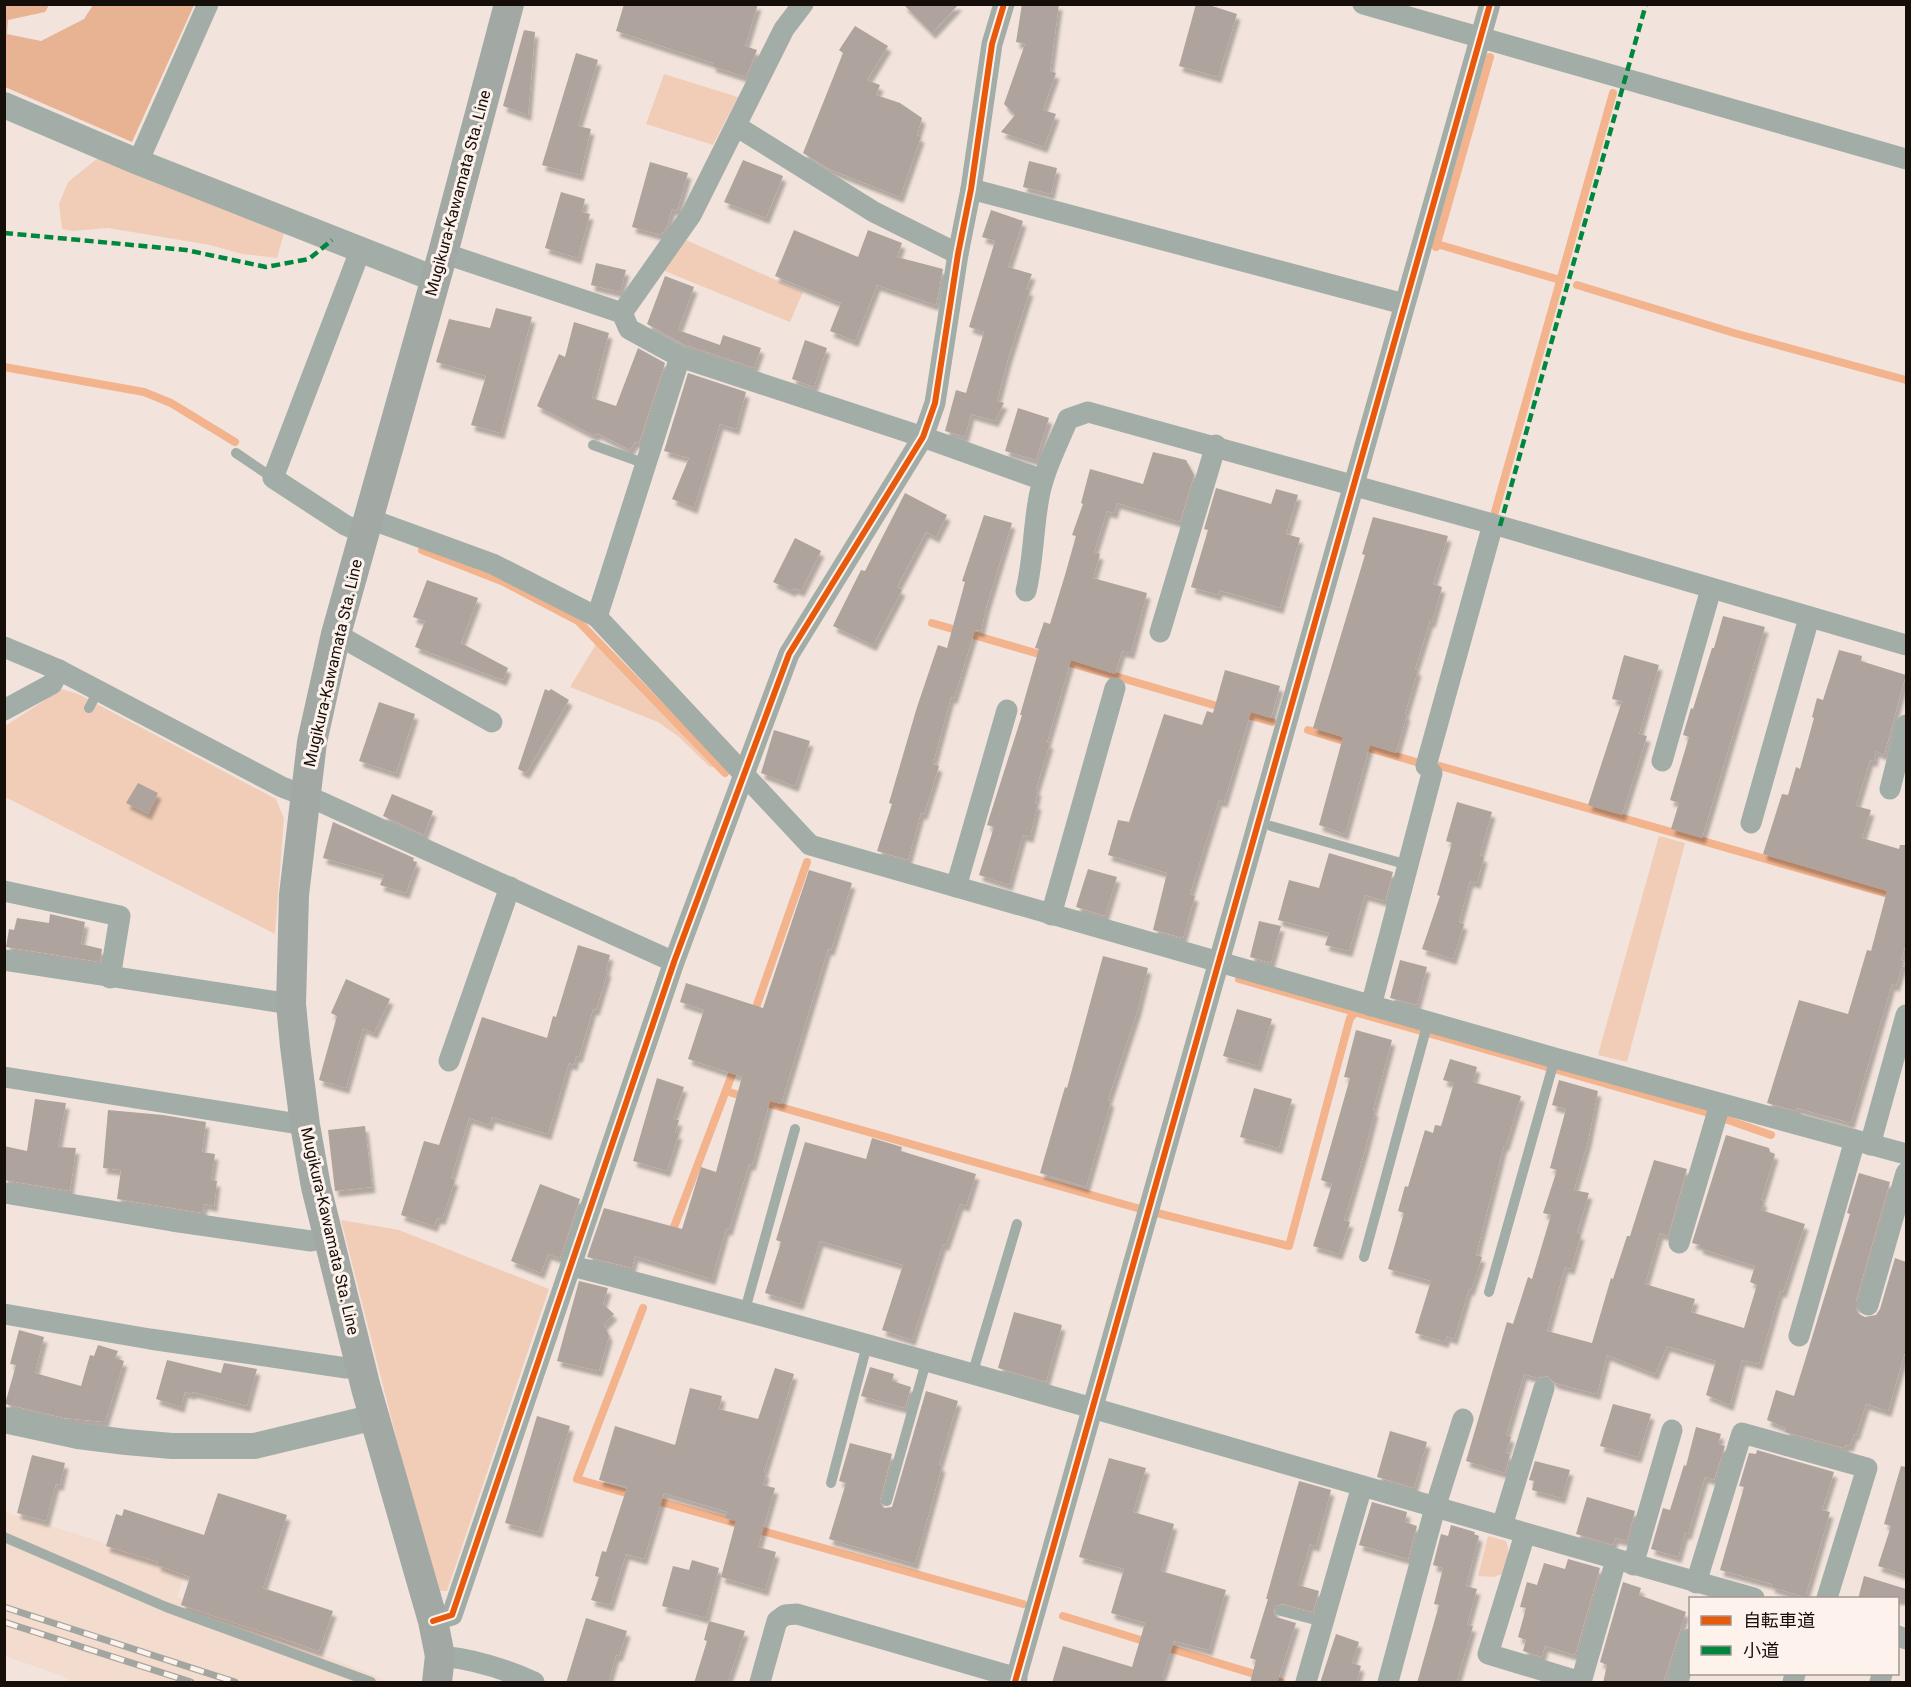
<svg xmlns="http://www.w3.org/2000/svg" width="1911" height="1687" viewBox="0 0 1911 1687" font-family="Roboto,'Noto Sans JP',sans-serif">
<defs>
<filter id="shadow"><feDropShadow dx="3.5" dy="6" stdDeviation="1.5" flood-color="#0004"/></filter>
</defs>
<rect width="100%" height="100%" fill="#f2e4dc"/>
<polygon fill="#f3dbcd" points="5,1512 186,1568 177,1597 390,1682 67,1682 68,1678 5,1656"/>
<g fill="#f1cdb7">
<polygon points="664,74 738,97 713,145 646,124"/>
<polygon points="98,158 284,233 277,258 242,254 210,245 108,228 72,231 62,229 59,204 68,182"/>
<polygon points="686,240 803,292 790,322 662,270"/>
<polygon points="598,641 714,767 710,767 679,737 658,722 570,687"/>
<polygon points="62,689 78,694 276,799 284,819 275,934 5,797 5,726"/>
<polygon points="1659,836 1685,843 1627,1062 1598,1055"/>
<polygon points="341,1220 399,1230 549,1289 447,1591 435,1591"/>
<path d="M1488 1536 1506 1541C1511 1554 1508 1562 1502 1574L1494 1577 1478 1576Z"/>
</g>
<polygon fill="#e7b392" points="5,4 49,5 45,12 8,20 7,34 41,41 84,19 93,5 194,5 132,142 5,87"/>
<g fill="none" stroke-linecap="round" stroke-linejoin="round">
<g stroke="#f3b38c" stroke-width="8">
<polyline points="1437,244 1560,280"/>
<polyline points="1436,247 1490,57"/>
<polyline points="1577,285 1734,333 1906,380"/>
<polyline points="4,367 144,392 171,403 235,442"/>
<polyline points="1495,512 1613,93"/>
<polyline points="422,550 504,582 578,621 725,773"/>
<polyline points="932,623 1046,656"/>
<polyline points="1063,661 1224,708"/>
<polyline points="1241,713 1272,722"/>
<polyline points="1308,730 1350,743"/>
<polyline points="1362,746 1423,764"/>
<polyline points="1440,766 1906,899"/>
<polyline points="1239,979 1705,1112 1771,1135"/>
<polyline points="754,1013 807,862"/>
<polyline points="726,1091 745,1097"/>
<polyline points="759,1101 1137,1208 1289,1246 1350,1018 1355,1013"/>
<polyline points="671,1235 736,1064"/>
<polyline points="633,1495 577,1479 643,1308"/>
<polyline points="654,1500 743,1525"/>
<polyline points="755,1529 1023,1604"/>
<polyline points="1063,1616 1147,1642"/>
<polyline points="1162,1646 1281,1682"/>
</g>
</g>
<g fill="#aea39d" filter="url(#shadow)">
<polygon points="624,4 758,4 745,46 757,50 746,77 712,66 713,63 616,31"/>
<polygon points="903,4 959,4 932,33"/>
<polygon points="1022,4 1059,4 1050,71 1056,73 1043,110 1056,114 1044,147 1001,132 1015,115 1004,104 1025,44 1016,42"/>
<polygon points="1196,4 1206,4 1237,14 1218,77 1179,66"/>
<polygon points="855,26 888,46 867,80 880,85 876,95 900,103 922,118 917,135 921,137 900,197 829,169 803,153 843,53 839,50"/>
<polygon points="524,30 535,32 528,115 503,106"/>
<polygon points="576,53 598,60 578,126 591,129 580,175 542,165"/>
<polygon points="743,160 783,176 766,218 724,202"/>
<polygon points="1029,161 1057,168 1051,194 1023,187"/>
<polygon points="650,162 688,173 677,211 672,209 667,227 661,235 632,227"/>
<polygon points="561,192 585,199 582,212 590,214 578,258 545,248"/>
<polygon points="991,210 1023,221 1008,267 1032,274 1026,289 1030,290 1008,359 997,401 1004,403 995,421 971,414 965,437 945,431 956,390 966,393 984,332 969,327 995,241 982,237"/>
<polygon points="794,230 858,257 868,230 902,243 897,257 943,269 936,305 877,285 855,341 830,331 841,303 775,276"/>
<polygon points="596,263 626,270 620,292 591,285"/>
<polygon points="665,276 694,287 678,330 720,345 723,335 761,348 754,368 685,345 647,324"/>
<polygon points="496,308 532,317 501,433 471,425 486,376 436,362 449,319 490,328"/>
<polygon points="574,322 609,333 592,398 616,406 638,348 665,363 639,443 635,442 630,450 597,433 595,436 537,406 559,354 565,357"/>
<polygon points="805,340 827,348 814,387 792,379"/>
<polygon points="688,373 746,392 736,429 720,424 694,508 672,499 689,458 664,451"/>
<polygon points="1018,408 1049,418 1036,460 1005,451"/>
<polygon points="1153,452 1186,460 1194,475 1180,522 1117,503 1114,513 1107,511 1094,552 1100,554 1093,578 1147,593 1131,653 1122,651 1115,674 1071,660 1047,742 1050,743 1036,789 1038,790 1035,803 1038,804 1030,837 1023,835 1009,885 979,875 994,827 987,825 1022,715 1020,715 1039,649 1035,648 1044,622 1050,624 1065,575 1076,536 1072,535 1083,504 1081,503 1090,469 1143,484"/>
<polygon points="1216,488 1271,504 1276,489 1298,495 1286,534 1300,538 1280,608 1219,590 1218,595 1191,587 1208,530 1204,529"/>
<polygon points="905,493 947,515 936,537 926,532 897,587 902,590 873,645 833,626 861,570 865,571"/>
<polygon points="984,515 1012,523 986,608 981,631 975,630 954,698 951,697 933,764 939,766 924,814 921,813 908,860 877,851 892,804 889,803 917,707 938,645 947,648 965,582 962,581"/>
<polygon points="1373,517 1448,536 1433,584 1442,587 1432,622 1430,621 1415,669 1418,670 1405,714 1407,714 1396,753 1370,745 1345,834 1319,825 1343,737 1313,728 1365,555 1362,554"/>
<polygon points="795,538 821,551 801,591 794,588 792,591 773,582"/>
<polygon points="427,580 478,598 461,643 508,668 503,680 415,647 425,621 413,617"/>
<polygon points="1723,616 1765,627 1702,838 1671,829 1679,803 1670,800 1689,737 1683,735 1691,708 1693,709 1712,648 1714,648"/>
<polygon points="1839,650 1862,656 1861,661 1906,675 1884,755 1876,751 1874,761 1870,760 1856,806 1871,810 1862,838 1899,849 1900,845 1906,845 1906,943 1901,960 1904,961 1896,986 1892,984 1851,1123 1797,1108 1796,1111 1767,1103 1799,1000 1848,1014 1867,950 1871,951 1887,891 1763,854 1782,794 1788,795 1796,767 1800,769 1814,718 1812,717 1817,698 1823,700"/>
<polygon points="1624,655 1659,665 1639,734 1647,736 1622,815 1588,805 1622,701 1612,699"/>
<polygon points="1225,670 1280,686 1271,718 1251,712 1224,802 1219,800 1190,894 1195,896 1183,938 1153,930 1167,873 1108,855 1118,820 1129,822 1164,714 1202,725 1207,711 1213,713"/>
<polygon points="545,689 549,691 551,689 569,700 526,773 518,769"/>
<polygon points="379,702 415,714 396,773 359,761"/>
<polygon points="774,730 810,741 795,786 761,773"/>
<polygon points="138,783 158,793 148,814 126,803"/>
<polygon points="392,794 433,811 424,835 383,816"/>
<polygon points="1457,802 1492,812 1480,855 1484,857 1477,883 1470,881 1459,922 1464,924 1453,959 1422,949 1440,896 1437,895 1452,843 1446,841"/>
<polygon points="333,822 414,858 413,861 417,862 406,893 380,885 384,875 323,858"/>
<polygon points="1329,853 1393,872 1385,901 1365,895 1349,951 1325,945 1329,933 1278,920 1289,880 1319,888"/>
<polygon points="1088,869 1117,877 1105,916 1076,907"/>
<polygon points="809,870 852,883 831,950 828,949 781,1104 770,1101 752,1165 749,1164 729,1230 726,1229 712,1279 635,1256 632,1268 587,1257 604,1208 682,1229 701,1167 716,1172 742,1077 688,1059 704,1010 680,1002 686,983 763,1008"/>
<polygon points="50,914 85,922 81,944 102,949 100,962 6,947 9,929 14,930 17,918 49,923"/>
<polygon points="1259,921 1281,926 1271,963 1250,957"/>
<polygon points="578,945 610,955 606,970 608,971 596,1010 593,1009 579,1057 576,1056 574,1065 569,1063 548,1134 492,1117 489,1125 469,1118 451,1178 455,1180 442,1219 437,1218 434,1226 401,1215 424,1141 439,1145 482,1017 547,1038 553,1016 556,1017"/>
<polygon points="1103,956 1148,968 1138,1009 1108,1100 1111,1101 1086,1187 1040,1173 1065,1087 1067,1088"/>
<polygon points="1400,960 1427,967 1417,1005 1390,998"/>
<polygon points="346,979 390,999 374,1033 363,1028 346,1088 319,1080 337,1016 331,1013"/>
<polygon points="1237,1009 1272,1019 1258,1066 1223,1056"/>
<polygon points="1356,1030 1392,1040 1373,1110 1375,1111 1365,1150 1344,1220 1350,1222 1339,1254 1313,1246 1332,1184 1321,1180 1350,1078 1344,1077"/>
<polygon points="1450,1059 1477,1067 1473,1082 1521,1096 1506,1145 1504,1145 1476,1255 1482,1257 1471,1290 1469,1289 1454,1339 1447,1336 1445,1342 1415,1333 1431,1281 1388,1269 1404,1213 1398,1211 1405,1186 1408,1187 1425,1130 1433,1133 1435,1125 1441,1126 1454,1083 1443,1080"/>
<polygon points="657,1078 684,1087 673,1119 679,1120 675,1133 679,1133 667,1171 633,1161"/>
<polygon points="1559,1080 1598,1091 1588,1141 1574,1190 1589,1193 1577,1233 1581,1234 1571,1269 1565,1267 1547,1331 1592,1343 1611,1278 1613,1279 1627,1236 1630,1236 1654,1160 1687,1169 1668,1236 1660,1233 1645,1284 1695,1299 1691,1312 1744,1328 1757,1285 1750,1282 1755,1266 1699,1248 1700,1245 1692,1243 1726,1135 1769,1148 1770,1152 1775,1154 1761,1200 1764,1201 1761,1210 1805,1224 1783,1292 1780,1291 1759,1364 1742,1360 1730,1405 1706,1395 1716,1361 1667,1346 1655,1374 1607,1355 1597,1394 1555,1383 1547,1376 1537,1378 1524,1374 1506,1435 1511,1437 1506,1453 1510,1454 1505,1473 1466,1461 1507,1322 1513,1324 1528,1277 1532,1279 1551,1215 1543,1213 1557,1170 1550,1168 1566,1109 1552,1105"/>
<polygon points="1254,1088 1292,1099 1279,1148 1240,1137"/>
<polygon points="35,1099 66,1103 58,1147 76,1148 70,1191 4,1180 4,1146 27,1151"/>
<polygon points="108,1110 163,1115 206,1122 202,1152 215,1154 211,1180 217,1181 214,1206 204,1204 203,1213 117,1199 121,1170 103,1168"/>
<polygon points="365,1126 372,1187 335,1191 328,1130"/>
<polygon points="872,1138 902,1147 901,1151 976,1174 966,1206 960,1204 946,1245 943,1244 912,1340 882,1330 903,1265 820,1241 800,1304 765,1293 781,1242 776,1240 805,1142 866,1159"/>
<polygon points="1859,1173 1890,1182 1856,1301 1856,1309 1859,1314 1865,1317 1876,1315 1880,1309 1895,1258 1906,1262 1906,1349 1888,1411 1866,1404 1856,1435 1854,1434 1850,1446 1846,1445 1844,1448 1785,1432 1786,1428 1767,1420 1776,1390 1794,1396 1850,1214 1847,1213"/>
<polygon points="540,1184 580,1199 560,1258 548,1254 541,1273 511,1261"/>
<polygon points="579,1281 608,1288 603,1304 614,1314 604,1324 609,1336 599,1371 557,1361"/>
<polygon points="1014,1312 1062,1325 1046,1382 998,1368"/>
<polygon points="19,1330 44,1337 35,1373 81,1386 90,1355 94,1356 98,1345 118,1351 115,1358 124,1361 105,1422 64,1418 5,1404 16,1365 10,1364"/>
<polygon points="167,1360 221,1373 224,1363 257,1369 247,1406 193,1392 192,1394 185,1392 181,1407 156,1399"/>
<polygon points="870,1367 894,1374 892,1381 911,1387 905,1408 861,1396"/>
<polygon points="775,1368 794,1374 764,1472 766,1473 763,1485 775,1488 758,1547 776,1552 765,1590 721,1577 736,1521 725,1518 727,1512 664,1493 644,1559 626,1554 610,1605 591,1600 599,1577 595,1576 602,1551 606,1552 627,1487 599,1480 615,1426 675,1445 690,1388 722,1396 719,1409 758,1419"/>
<polygon points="926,1391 958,1401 939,1465 942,1466 915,1564 829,1539 846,1483 839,1481 850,1443 892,1454 880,1500 880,1503 884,1508 892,1507"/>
<polygon points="1613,1404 1651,1414 1638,1457 1600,1446"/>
<polygon points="537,1416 570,1426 539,1532 505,1523"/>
<polygon points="1696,1427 1721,1434 1718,1444 1725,1446 1714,1480 1705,1477 1688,1534 1685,1533 1678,1557 1651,1549 1663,1508 1670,1510 1684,1465 1686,1466"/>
<polygon points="1390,1431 1427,1442 1414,1488 1377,1477"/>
<polygon points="1757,1450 1834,1472 1822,1510 1830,1512 1805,1597 1771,1587 1772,1584 1720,1570 1744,1487 1739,1486 1749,1453 1756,1454"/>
<polygon points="32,1455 65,1463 60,1485 56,1484 46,1521 17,1513"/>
<polygon points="1109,1458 1146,1468 1133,1512 1174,1524 1161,1571 1226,1590 1209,1650 1174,1641 1162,1677 1164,1677 1163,1683 1052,1683 1063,1646 1132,1667 1145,1623 1111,1613 1124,1569 1079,1557"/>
<polygon points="1535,1461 1570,1470 1562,1498 1532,1490 1534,1481 1529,1480"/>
<polygon points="1901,1466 1906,1467 1906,1575 1878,1566 1891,1526 1884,1524"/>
<polygon points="1299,1481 1331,1490 1316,1546 1310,1544 1298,1585 1319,1591 1313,1612 1283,1604 1275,1606 1274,1612 1276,1617 1296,1623 1277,1683 1250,1683 1256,1660 1250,1658 1268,1599 1266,1599"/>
<polygon points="218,1493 287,1515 263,1588 333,1611 319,1651 181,1605 190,1577 157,1565 158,1562 106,1546 116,1514 122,1516 124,1509 204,1535"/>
<polygon points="1587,1497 1635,1511 1627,1541 1615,1538 1613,1545 1576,1534"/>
<polygon points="1372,1502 1407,1512 1405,1522 1417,1526 1408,1559 1359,1545"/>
<polygon points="1451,1525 1475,1532 1474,1534 1479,1536 1466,1586 1477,1589 1467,1625 1473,1626 1456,1683 1417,1683 1439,1605 1434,1604 1443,1568 1433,1565 1441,1534 1448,1536"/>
<polygon points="1568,1559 1600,1568 1575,1655 1545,1646 1542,1657 1523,1651 1526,1640 1518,1637 1526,1608 1520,1607 1527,1582 1537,1585 1544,1563 1565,1569"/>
<polygon points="692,1560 719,1568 706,1618 662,1606 673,1566 689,1570"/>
<polygon points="1864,1576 1906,1589 1906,1599 1858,1599"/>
<polygon points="1623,1582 1641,1588 1639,1595 1686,1612 1663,1683 1603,1683 1607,1665 1600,1662"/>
<polygon points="586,1618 627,1631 619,1656 616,1655 608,1683 566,1683"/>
<polygon points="709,1621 745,1631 727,1683 694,1683 707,1641 704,1640"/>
<polygon points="1336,1634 1359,1642 1352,1663 1361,1666 1356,1683 1320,1683"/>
</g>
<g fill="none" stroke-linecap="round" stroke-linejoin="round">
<g stroke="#a3ada8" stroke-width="10">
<polyline points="593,445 646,464"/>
<polyline points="236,453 273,478"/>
<polyline points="89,708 98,691"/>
<polyline points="1271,826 1408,865"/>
<polyline points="1364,1257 1428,1022"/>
<polyline points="1489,1292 1555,1058"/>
<polyline points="745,1310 795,1129"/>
<polyline points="972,1375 1017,1224"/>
<polyline points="831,1483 867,1345"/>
<polyline points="887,1501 926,1362"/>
<polyline points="4,1537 166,1607 371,1682"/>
<polyline points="1281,1611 1323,1622"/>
</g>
<g stroke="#a3ada8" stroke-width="21">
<polyline points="1363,4 1906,159"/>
<polyline points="736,126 874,212 958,254"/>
<polyline points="138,162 208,4"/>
<polyline points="971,189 1404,304"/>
<polyline points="360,251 273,478 345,525 363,533"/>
<polyline points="443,253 622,313 629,329 680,357 923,437 1043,480"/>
<polyline points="622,313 691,215 784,29 803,4"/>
<polyline points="367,518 493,564 597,617 810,845 1555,1058 1906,1154"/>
<path d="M1026 591C1033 562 1033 533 1038 503 1042 474 1057 446 1068 419L1088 412 1500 526 1906 645"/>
<polyline points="597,617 680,357"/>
<polyline points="1160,632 1216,445"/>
<polyline points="336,634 492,722"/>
<polyline points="4,647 59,670 282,787 321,802 674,962"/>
<polyline points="4,710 52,684 59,670"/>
<polyline points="1662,761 1711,589"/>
<polyline points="1426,766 1493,524"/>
<polyline points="1890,789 1906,725"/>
<polyline points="1751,823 1809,618"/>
<polyline points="956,887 1007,710"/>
<polyline points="4,891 120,916 110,978"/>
<polyline points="1051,915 1115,688"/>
<polyline points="4,960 291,1004"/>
<polyline points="1371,1006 1432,773"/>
<polyline points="449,1061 510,887"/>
<polyline points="4,1077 305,1125"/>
<polyline points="1870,1145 1906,1015"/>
<polyline points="4,1193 172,1221 311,1241 328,1238"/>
<polyline points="1679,1243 1720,1104"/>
<path d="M572 1266C969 1367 1360 1488 1754 1598"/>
<polyline points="1868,1305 1906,1173"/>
<polyline points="4,1314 150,1339 346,1368 360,1363"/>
<polyline points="1799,1336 1855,1140"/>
<polyline points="1502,1526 1544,1388"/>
<polyline points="1525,1534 1488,1654 1581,1682 1616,1560"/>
<polyline points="1633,1565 1672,1430"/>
<polyline points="1696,1583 1742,1433 1867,1468 1827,1598"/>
<polyline points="433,1621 452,1615 674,962 789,654 923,437 935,403 958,254 971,189 992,44 1004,4"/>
<polyline points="1898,1636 1906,1639"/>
<path d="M440 1656C473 1659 503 1668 534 1682"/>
<polyline points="760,1682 777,1621 785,1615 797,1614 1017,1678"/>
<polyline points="1015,1682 1490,4"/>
<polyline points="1306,1682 1362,1486"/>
<polyline points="1388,1682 1435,1508 1463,1419"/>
<polyline points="1678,1682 1690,1639"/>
<polyline points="1793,1682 1795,1674"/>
<polyline points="1880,1682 1882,1674"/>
</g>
<g stroke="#a3ada8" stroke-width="26">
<polyline points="4,105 138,162 435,279"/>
<polyline points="4,1420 78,1436 126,1442 172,1446 254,1446 375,1417"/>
</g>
<polyline stroke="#a2a9a5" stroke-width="30" points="437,1682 440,1656 433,1621 366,1388 316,1187 305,1125 295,1046 291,1004 294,895 312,742 336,634 443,253 509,4"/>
<defs>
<g id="rail">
<polyline points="4,1607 235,1682"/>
<polyline points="4,1622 191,1682"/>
</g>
</defs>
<use href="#rail" stroke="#a3a6a0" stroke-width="7"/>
<use href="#rail" stroke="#fdf2ec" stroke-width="4.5" stroke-dasharray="14" stroke-linecap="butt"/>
<g stroke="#00873e" stroke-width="4.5" stroke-dasharray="9 4.5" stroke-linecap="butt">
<polyline points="4,233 186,250 266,267 309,259 332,240"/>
<polyline points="1500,526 1646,4"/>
</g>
<defs>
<g id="cycleway">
<polyline points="433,1621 452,1615 674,962 789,654 923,437 935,403 958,254 971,189 992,44 1004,4"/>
<polyline points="1015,1682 1490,4"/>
</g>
</defs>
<use href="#cycleway" stroke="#fdf2ec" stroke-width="10"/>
<use href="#cycleway" stroke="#e8590c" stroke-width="6"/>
</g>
<g text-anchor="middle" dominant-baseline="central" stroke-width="6" stroke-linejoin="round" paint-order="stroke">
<g font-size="16" fill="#160e09" stroke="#fdf2ec">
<text transform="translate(458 193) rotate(-75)">Mugikura-Kawamata Sta. Line</text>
<text transform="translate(333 663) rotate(-77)">Mugikura-Kawamata Sta. Line</text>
<text transform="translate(330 1231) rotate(77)">Mugikura-Kawamata Sta. Line</text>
</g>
</g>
<rect width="1911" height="1687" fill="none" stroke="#160e09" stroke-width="12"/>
<rect x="1689" y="1597" width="210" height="78" fill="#fdf2ec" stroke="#a19791" stroke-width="1.5"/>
<rect x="1701" y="1616" width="30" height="9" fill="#e8590c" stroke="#a19791" stroke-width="1.5"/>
<text x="1743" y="1627" font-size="18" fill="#160e09">自転車道</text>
<rect x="1701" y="1646" width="30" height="9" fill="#00873e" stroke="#a19791" stroke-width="1.5"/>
<text x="1743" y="1657" font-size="18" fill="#160e09">小道</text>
</svg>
